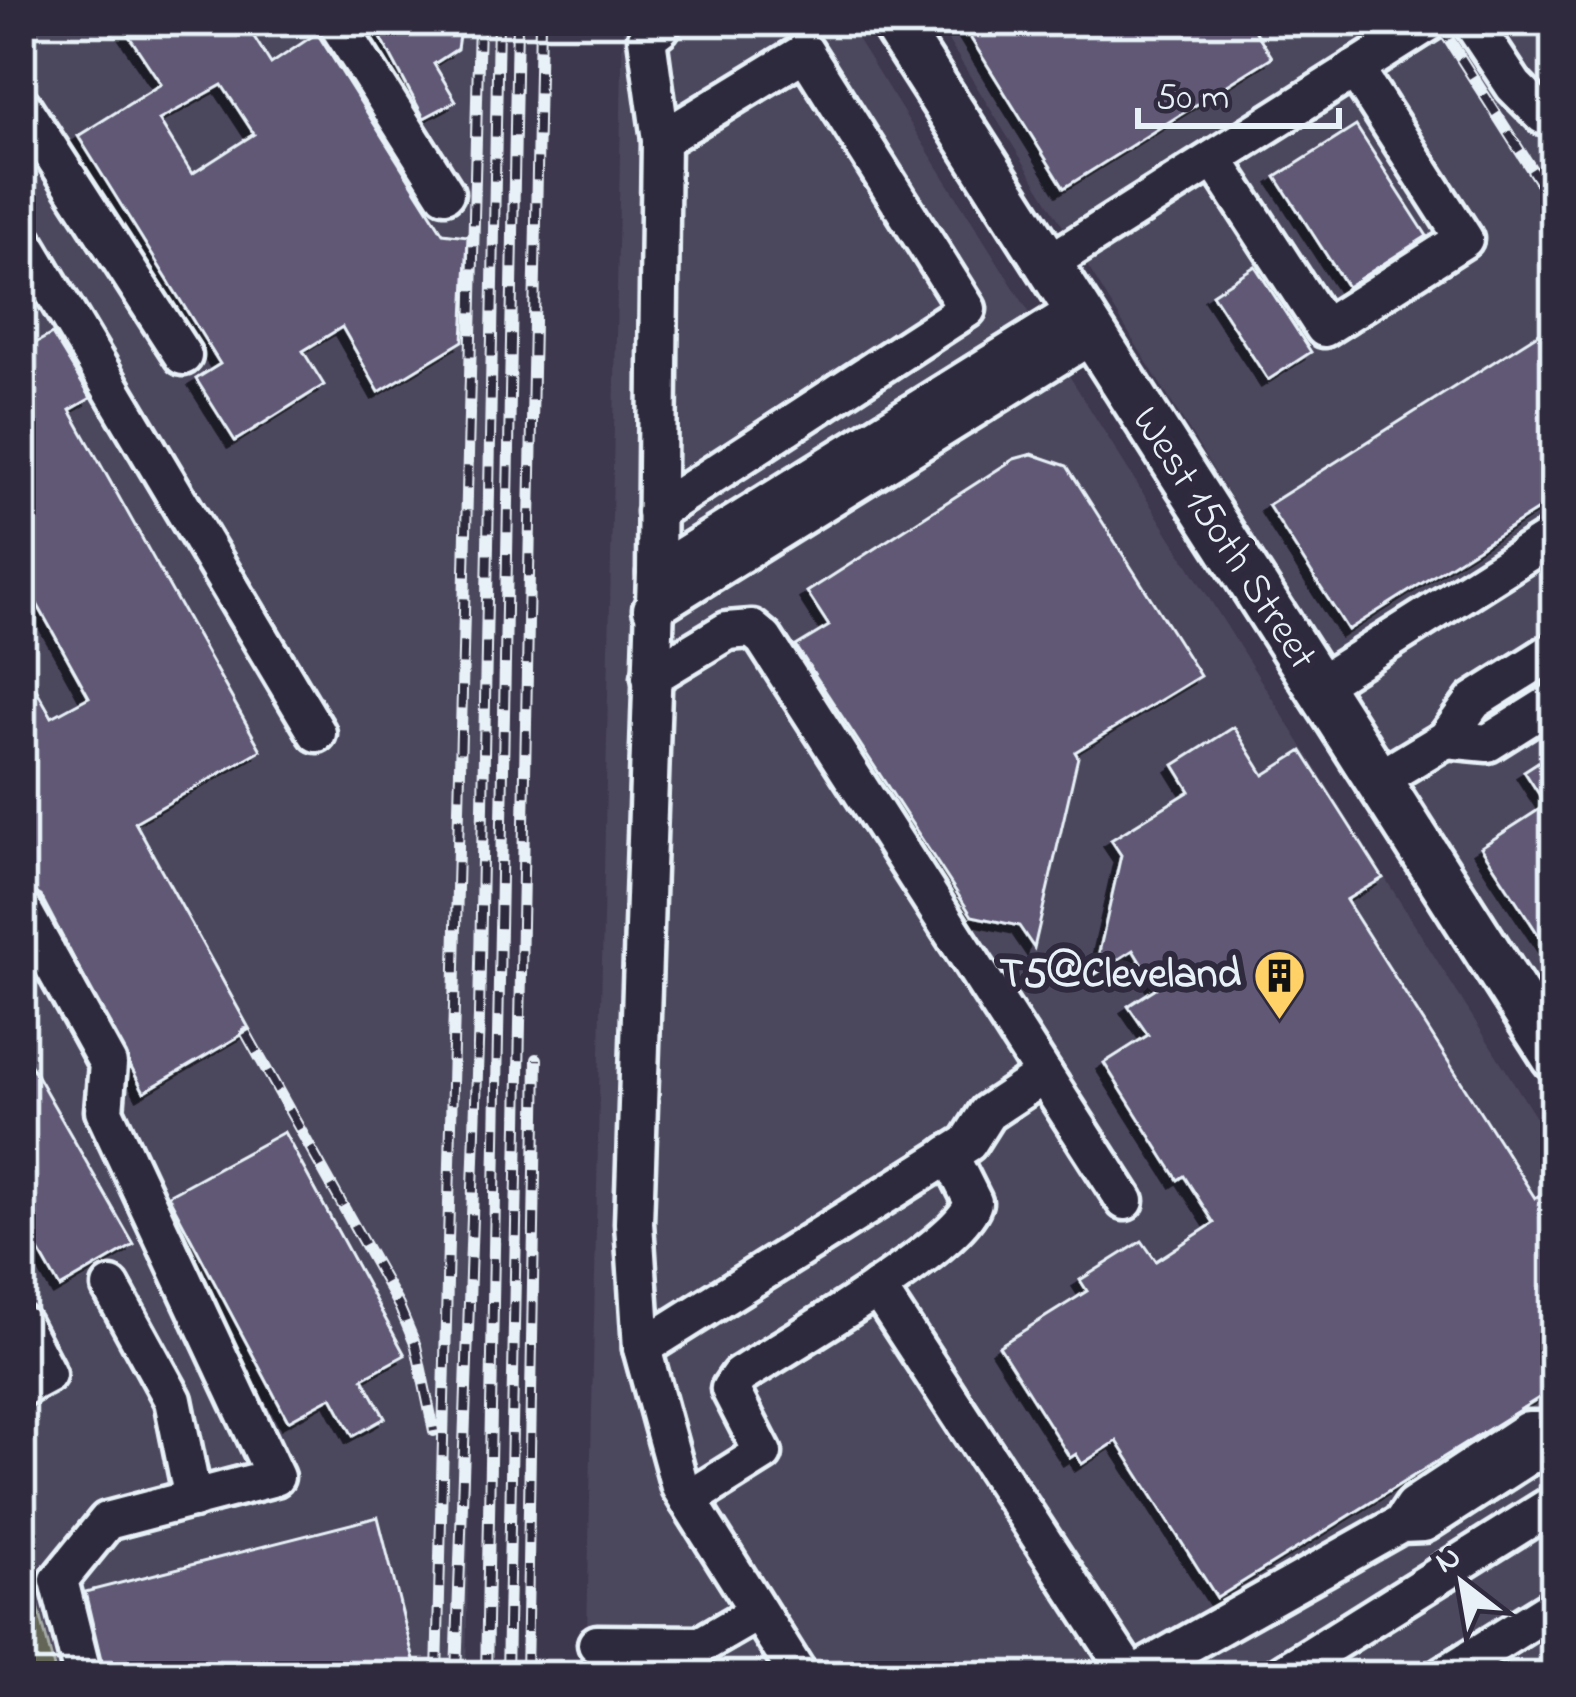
<svg xmlns="http://www.w3.org/2000/svg" width="1576" height="1697" viewBox="0 0 1576 1697" font-family="'Indie Flower',sans-serif">
<defs>
<filter id="shadow"><feDropShadow dx="-7" dy="7" stdDeviation="0" flood-color="#0009"/></filter>
</defs>
<rect width="100%" height="100%" fill="#3e384e"/>
<filter id="ink" filterUnits="userSpaceOnUse"><feTurbulence type="fractalNoise" baseFrequency=".00833" numOctaves="2"/><feDisplacementMap in="SourceGraphic" scale="24" xChannelSelector="R" yChannelSelector="G"/><feConvolveMatrix kernelMatrix="1 2 1 2 8 2 1 2 1" color-interpolation-filters="sRGB"/></filter>
<g filter="url(#ink)">
<g fill="#4b465d">
<polygon points="21,21 496,21 466,1676 56,1676 27,1564 21,1566"/>
<polygon points="623,21 723,21 727,26 846,21 1555,1148 1555,1652 1515,1676 586,1676"/>
<polygon points="936,21 1555,21 1555,1024 1085,262"/>
</g>
<polygon fill="#636657" stroke="#a6aca8" stroke-width="3" points="27,1563 56,1676 21,1676 21,1566"/>
<g fill="#605875" stroke="#e8f1f8" stroke-width="3" fill-rule="evenodd" filter="url(#shadow)">
<path d="M119 21H244L271 64 317 33 443 233 468 236 463 341 379 392 342 327 303 351 324 385 235 441 196 379 220 364 78 136 161 84ZM222 85 254 134 192 174 159 120Z"/>
<polygon points="372,21 461,21 457,49 434,64 456,101 424,118"/>
<polygon points="960,21 1249,21 1272,57 1064,188"/>
<polygon points="1356,126 1427,236 1347,287 1276,177"/>
<polygon points="1255,266 1311,352 1268,380 1212,294"/>
<polygon points="1544,330 1555,347 1555,499 1348,630 1268,505"/>
<polygon points="52,334 91,398 70,410 261,750 135,822 250,1030 144,1092 41,896 21,885 21,663 52,717 89,697 21,575 21,351"/>
<polygon points="1032,454 1067,466 1200,676 1075,752 1078,757 1034,948 1019,926 972,916 796,646 829,626 807,592 1014,459"/>
<polygon points="1234,727 1264,775 1302,751 1383,878 1346,900 1535,1198 1555,1185 1555,1388 1217,1598 1117,1441 1082,1464 1076,1454 1070,1458 999,1346 1087,1291 1080,1280 1142,1241 1156,1261 1214,1223 1184,1176 1178,1180 1104,1063 1148,1035 1128,1006 1156,988 1133,950 1094,975 1121,855 1111,840 1190,791 1174,765"/>
<polygon points="1555,751 1555,960 1481,847 1546,805 1524,771"/>
<polygon points="21,1048 134,1245 60,1288 21,1219"/>
<polygon points="284,1132 405,1355 363,1378 385,1418 353,1436 332,1397 288,1421 168,1195"/>
<polygon points="378,1517 418,1676 105,1676 85,1592"/>
</g>
<g fill="none" stroke-linecap="round" stroke-linejoin="round">
<defs>
<g id="minor">
<polyline points="336,21 445,193"/>
<polyline points="660,21 660,28 647,38 661,140"/>
<polyline points="1471,21 1514,86 1543,115 1555,113"/>
<polyline points="21,105 183,356"/>
<polyline points="1214,159 1324,328 1464,239 1355,69"/>
<polyline points="21,237 317,733"/>
<polyline points="1046,265 1431,21"/>
<path d="M656 512 967 309 805 52 661 140C659 284 657 429 656 573L634 1223 642 1348 680 1487 799 1676"/>
<polyline points="656,573 1076,311"/>
<polyline points="652,609 1092,335"/>
<polyline points="1317,686 1555,535"/>
<polyline points="1446,739 1488,743 1555,701"/>
<polyline points="1378,780 1446,739 1474,701 1555,650"/>
<polyline points="21,907 108,1064 104,1111 275,1477 107,1521 59,1580 83,1676"/>
<polyline points="1044,1075 1125,1201"/>
<polyline points="111,1287 173,1400 193,1499"/>
<polyline points="877,1288 1131,1676"/>
<polyline points="21,1324 47,1374 21,1388"/>
<polyline points="642,1348 968,1143 987,1113 1044,1075 764,639 752,629 727,631 651,677"/>
<path d="M688 1500 763 1453 730 1389 739 1376C783 1348 963 1244 973 1202L949 1154"/>
<polyline points="597,1644 701,1645 758,1612"/>
<polyline points="1131,1676 1401,1524 1424,1523 1540,1448 1548,1430 1528,1430 1413,1506 1401,1524"/>
<polyline points="1279,1676 1555,1503"/>
<polyline points="1443,1676 1555,1606"/>
</g>
<polyline id="major" points="893,21 1555,1057"/>
</defs>
<use href="#minor" stroke="#e8f1f8" stroke-width="45"/>
<use href="#major" stroke="#e8f1f8" stroke-width="54"/>
<polyline stroke="#e8f1f8" stroke-width="4.5" stroke-dasharray="9 9" stroke-linecap="butt" points="1526,1676 1555,1658"/>
<use href="#minor" stroke="#2f2a3d" stroke-width="36"/>
<use href="#major" stroke="#2f2a3d" stroke-width="45"/>
<defs>
<g id="rail">
<polyline points="1437,21 1555,206"/>
<polyline points="246,1033 399,1306 416,1346 434,1431"/>
<polyline points="437,1676 479,21"/>
<polyline points="456,1676 479,1016 498,21"/>
<polyline points="486,1676 517,21"/>
<polyline points="507,1676 540,21"/>
<polyline points="526,1676 537,1059"/>
</g>
</defs>
<use href="#rail" stroke="#e8f1f8" stroke-width="12"/>
<use href="#rail" stroke="#2f2a3d" stroke-width="8" stroke-dasharray="22" stroke-linecap="butt"/>
</g>
</g>
<defs>
<symbol id="building-pin" viewBox="-11 -11 22 30"><path d="M0 17L-7.5 6A9.5 9.5 0 1 1 7.5 6Z" fill="#ffd166" stroke="#2f2a3d"/><path d="M-4-6H4V6H1V3H-1V6H-4ZM-2.5-4.3h1.7v1.8h-1.7ZM.8-4.3h1.7v1.8H.8ZM-2.5-1h1.7V.8h-1.7ZM.8-1h1.7V.8H.8Z" fill="#111"/></symbol>
</defs>
<g fill-rule="evenodd">
<use href="#building-pin" x="1250" y="946" width="59" height="81"/>
</g>
<g text-anchor="middle" dominant-baseline="central" stroke-width="12" stroke-linejoin="round" paint-order="stroke">
<g font-size="42" fill="#e8f1f8" stroke="#2f2a3d">
<text transform="translate(1223 539) rotate(57)">West 150th Street</text>
</g>
<g font-size="42" font-weight="bold" fill="#e8f1f8" stroke="#2f2a3d" text-anchor="end">
<text x="1241" y="975">T5@Cleveland</text>
</g>
</g>
<rect width="1576" height="1697" fill="none" stroke="#2f2a3d" stroke-width="72"/>
<rect x="36" y="36" width="1504" height="1625" fill="none" stroke="#e8f1f8" stroke-width="4.5" filter="url(#ink)"/>
<g transform="translate(1462 1583) rotate(329)" stroke="#2f2a3d" stroke-width="9" paint-order="stroke">
<path d="M0-9L21 45L0 30L-21 45Z" fill="#e8f1f8"/>
<text y="-18" font-size="33" font-weight="bold" text-anchor="middle" fill="#e8f1f8">N</text>
</g>
<path d="M1138 108v18h201v-18" fill="none" stroke="#e8f1f8" stroke-width="6"/>
<text x="1156" y="108" font-size="36" fill="#e8f1f8" stroke="#2f2a3d" stroke-width="9" paint-order="stroke">50 m</text>
</svg>
